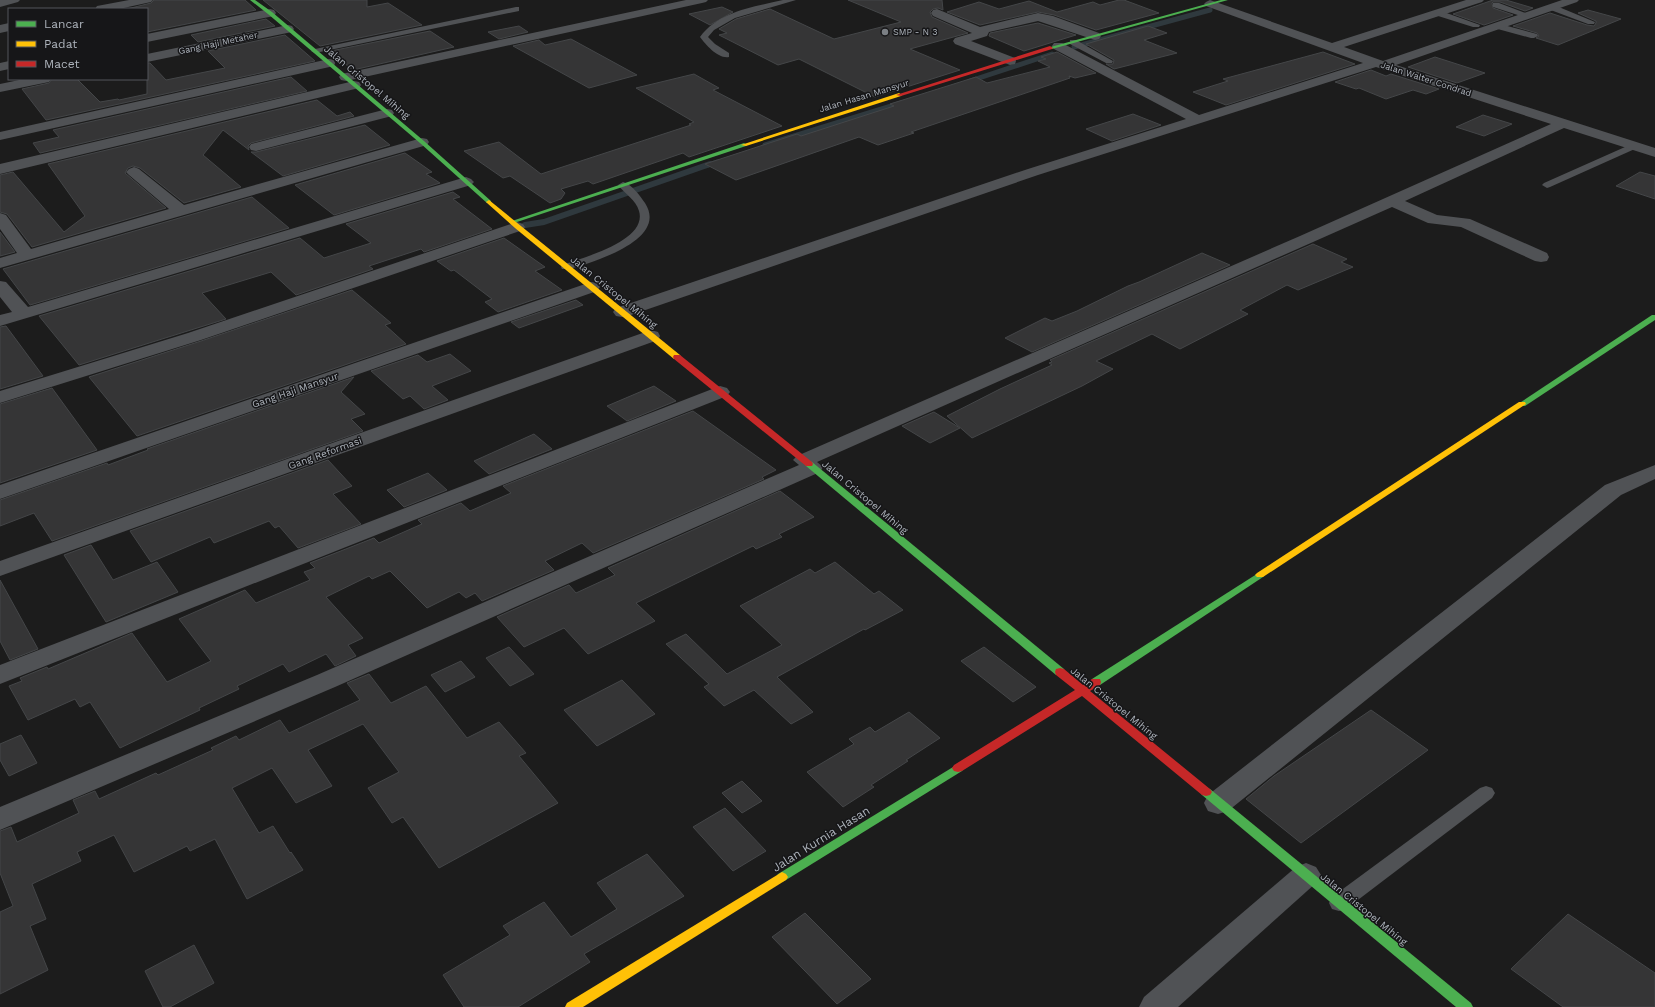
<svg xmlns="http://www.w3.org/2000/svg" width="1655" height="1007" viewBox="0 0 1655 1007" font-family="'Work Sans',sans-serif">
<rect width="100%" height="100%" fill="#1c1c1c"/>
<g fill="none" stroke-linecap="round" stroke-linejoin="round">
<g stroke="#2f393e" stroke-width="5">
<polyline points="1074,47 1210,10"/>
<polyline points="970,81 1052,54"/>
<polyline points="765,145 901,103"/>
<polyline points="708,165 717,162"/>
</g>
<polyline stroke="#2f393e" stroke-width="6" points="525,225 544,222 710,164"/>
</g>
<g fill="#353536" stroke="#444648">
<polygon points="154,0 245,0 256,10 147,32 147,9 127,9 151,3"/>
<polygon points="263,0 367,0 367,7 388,3 422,25 320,46"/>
<polygon points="848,0 942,0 943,10 938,8 933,9 930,12 932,17 968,33 910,49 960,70 875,97 799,59 778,65 719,35 727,33 719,29 736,19 770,9 834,39 901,22"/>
<polygon points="1119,0 1124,0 1159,13 1096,30 1054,15 1038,12 980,25 947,12 979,2 999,9 1029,1 1057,12 1093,2 1100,5"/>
<polygon points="1493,0 1506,0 1533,8 1525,11 1500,2 1493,2 1492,3 1493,8 1513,15 1484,25 1453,14"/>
<polygon points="722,7 733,12 710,25 689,14"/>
<polygon points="1588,10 1621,19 1558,45 1536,38 1539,36 1537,33 1513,26 1550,13 1587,25 1594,26 1596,23 1596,21 1578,13"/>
<polygon points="266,19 275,26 198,42 191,35"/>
<polygon points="1038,23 1076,35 1024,51 989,36 990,33"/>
<polygon points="519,26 528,32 499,39 488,32"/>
<polygon points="1148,26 1167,33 1144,40 1177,53 1114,69 1106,64 1113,64 1114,60 1086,44"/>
<polygon points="430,31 454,47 353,70 339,59 336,60 326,52"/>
<polygon points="285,35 315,61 46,120 22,89 49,83 52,79 77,79 100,102 118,99 119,100 147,94 147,63 150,63 166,80 225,68 208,51"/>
<polygon points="571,39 637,75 589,88 513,46 539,40 545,45"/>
<polygon points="1057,52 1096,73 1075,78 1069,76 1070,78 911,132 914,133 878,145 859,137 736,180 705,164 797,134 801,136 894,106 890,104 976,77 987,83 1050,67 1038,61 1046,59 1041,57"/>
<polygon points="1323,52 1355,64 1226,105 1193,92 1228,81 1223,79"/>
<polygon points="1435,57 1485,73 1457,83 1408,67"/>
<polygon points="1371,70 1386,76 1391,74 1439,89 1426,94 1413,90 1386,99 1359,88 1356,89 1335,82"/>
<polygon points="694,74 719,88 713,90 782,126 689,157 683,153 593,184 588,181 561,189 565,193 561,199 550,203 510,176 503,178 464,151 499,142 541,174 691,125 689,124 694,122 636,88"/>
<polygon points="291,77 307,91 40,153 33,143 59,137 53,130"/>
<polygon points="317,100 337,116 350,112 354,116 251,143 248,146 249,150 223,130 203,155 241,187 184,203 140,168 133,166 128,168 125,173 166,208 32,247 7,214 0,212 0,175 13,172 64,232 85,216 48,164"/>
<polygon points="1133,114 1161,125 1112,141 1086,129"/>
<polygon points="1483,115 1512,124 1484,136 1456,127"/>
<polygon points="365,125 390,145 283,176 251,152 256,152"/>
<polygon points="405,153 432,172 426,174 440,183 334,215 295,185"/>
<polygon points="1640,172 1655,176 1655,199 1616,186"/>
<polygon points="453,192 460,197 453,199 492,229 424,252 421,249 369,266 373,269 296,295 271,272 202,293 226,319 79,365 39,316 300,238 324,258 371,243 346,224"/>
<polygon points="252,197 289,228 30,305 3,269"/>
<polygon points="0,232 15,252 0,256"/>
<polygon points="504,238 545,267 535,271 562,290 498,312 485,302 492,299 454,270 451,271 437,261"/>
<polygon points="1313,244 1347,259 1341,262 1353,267 1298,290 1287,285 1240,310 1248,314 1180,349 1152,334 1096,361 1113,369 1082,386 972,438 947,416 1000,389 1052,365 1049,363 1052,362 1050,360"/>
<polygon points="1202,253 1230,265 1032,352 1005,338 1045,318 1052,321 1077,311 1128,286 1139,282"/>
<polygon points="352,290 391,323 385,325 406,344 137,436 89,377 201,341"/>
<polygon points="576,300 583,305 519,328 511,322"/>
<polygon points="6,326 43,376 0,389 0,327"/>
<polygon points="450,354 471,371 432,386 448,400 424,409 410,396 403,399 371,371 418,355 427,362"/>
<polygon points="354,377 341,392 365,414 351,419 363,431 52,541 34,513 0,526 0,500 107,463 108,465 148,450 147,449"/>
<polygon points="654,386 676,401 627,421 607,406"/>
<polygon points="52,388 97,450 0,483 0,404"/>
<polygon points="693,411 776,470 762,477 764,479 593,553 582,543 545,561 554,570 482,601 475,593 466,598 459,592 427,608 390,571 372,579 369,576 326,597 363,638 348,645 356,656 335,666 326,654 289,672 283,664 237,686 239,689 199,708 200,710 120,748 90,702 80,707 75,699 28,720 9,686 22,681 20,678 47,667 48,669 132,633 167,682 211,661 179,619 245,590 256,603 310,580 304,572 315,568 310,563 374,538 379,543 422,524 418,520 461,503 470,511 511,493 503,486"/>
<polygon points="934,412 960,428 930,443 902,426"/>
<polygon points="534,434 552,449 489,474 474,461"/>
<polygon points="328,460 352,486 333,494 361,524 298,548 279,526 275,528 269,521 214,543 210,537 151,562 130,531"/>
<polygon points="428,473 447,490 404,507 387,490"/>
<polygon points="780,491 814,517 779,534 782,537 756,549 753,546 636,603 655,621 588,654 564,628 524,647 497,617 569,585 576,593 615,575 608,568"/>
<polygon points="91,545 113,580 157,562 178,592 106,622 64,555"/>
<polygon points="835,562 874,594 879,591 903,610 865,630 864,629 777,677 813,712 791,724 754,690 724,706 704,687 709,684 666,644 686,634 727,674 782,645 740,606 810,569 815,573"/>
<polygon points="0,580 38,649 10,660 0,641"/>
<polygon points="509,647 534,674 510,686 486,658"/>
<polygon points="984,647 1036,687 1013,702 961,661"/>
<polygon points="461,661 475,677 445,692 431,675"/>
<polygon points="369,674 391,703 426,686 467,738 499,722 526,753 519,756 558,803 439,868 403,817 392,823 368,788 399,772 363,724 308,750 332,786 296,803 272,768 232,788 259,833 273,826 290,853 291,852 303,870 247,899 215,839 190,851 187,846 134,872 114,835 77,852 81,861 32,884 46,919 30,926 48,970 0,994 0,912 13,906 0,873 0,831 11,827 17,842 79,813 73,800 95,791 99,799 156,773 158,775 213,750 211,748 236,736 239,740 280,720 289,733 360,700 347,683"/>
<polygon points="622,680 655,714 597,746 564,710"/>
<polygon points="1371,710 1428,750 1301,843 1246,799 1274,776"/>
<polygon points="909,712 940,738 906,760 908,761 871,785 874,787 843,807 807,772 854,744 849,739 870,727 875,732"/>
<polygon points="21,735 37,763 9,776 0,760 0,744"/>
<polygon points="742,781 762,801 742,813 722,793"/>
<polygon points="725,808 766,851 733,871 693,827"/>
<polygon points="647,854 684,896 584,954 590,962 518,1007 464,1007 443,975 510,935 503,926 544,902 571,937 617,909 597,883"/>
<polygon points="805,913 871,979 837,1004 772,937"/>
<polygon points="1568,914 1655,973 1655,1007 1563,1007 1511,969"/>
<polygon points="194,945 214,983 170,1007 163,1007 145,971"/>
</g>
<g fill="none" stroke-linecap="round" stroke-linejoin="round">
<g fill="#505255" fill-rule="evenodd">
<path d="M783 0H796L735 18 714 30 708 37 715 44 729 53V57C718 59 706 45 700 37 719 11 754 7 783 0Z"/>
<polygon points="1493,3 1499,3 1531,15 1527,17 1524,17 1493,7"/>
<polygon points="1548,5 1554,5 1595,22 1594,24 1588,24 1548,9"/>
<polygon points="516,7 519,7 519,11 315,53 311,51 315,49"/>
<polygon points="1435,11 1441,11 1480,25 1479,27 1473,27 1435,15"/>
<polygon points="1494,24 1500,24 1537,34 1538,36 1534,38 1531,38 1494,28"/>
<polygon points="1070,40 1076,40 1113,61 1112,63 1106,63 1070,44"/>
<polygon points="1634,143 1637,144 1639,146 1637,148 1550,187 1547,188 1542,185 1544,183"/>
<path d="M623 182C632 184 640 196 645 203 669 240 593 262 570 269H562L561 267 562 265C582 258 648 241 639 211 636 200 625 194 618 185Z"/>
<polygon points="1486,786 1492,788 1495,793 1492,798 1346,909 1339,911 1332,909 1329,903 1332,897 1480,788"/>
</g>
<g fill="#505255" fill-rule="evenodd">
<polygon points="0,0 20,0 18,2 0,7"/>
<polygon points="129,0 153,0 151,2 119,9 95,9 97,6"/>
<polygon points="686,0 708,0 706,2 702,3 346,81 341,80 339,77 341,74 346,73"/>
<polygon points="1210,0 1332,43 1466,0 1484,0 1482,2 1344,47 1383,61 1562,0 1579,0 1577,2 1396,65 1655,148 1655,157 1564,128 1405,201 1437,215 1470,219 1547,253 1549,257 1547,261 1541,262 1535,261 1461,227 1428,223 1392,207 817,462 823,467 820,472 335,687 0,830 0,807 317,675 799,465 793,460 797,456 1300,236 1551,124 1376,67 1038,175 628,316 622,317 616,316 613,312 616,308 1028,169 1186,119 1054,49 1052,46 1054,43 1062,43 1199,115 1363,63 1206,6 1204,4 1206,2"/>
<polygon points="270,9 274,10 276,13 274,16 147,42 147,34"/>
<polygon points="937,9 980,27 1038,13 1053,16 1099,33 1101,36 1099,39 1095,40 1038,21 989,32 987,36 971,41 1015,58 1016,61 1015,64 1010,65 955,44 953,41 955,38 972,33 933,16 931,13 933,10"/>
<polygon points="9,23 9,31 0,33 0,25"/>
<polygon points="288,25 292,26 294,29 292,32 147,62 147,54"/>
<polygon points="329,59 334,60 335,63 334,66 0,140 0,132"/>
<polygon points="9,61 9,69 0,71 0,63"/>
<polygon points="24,79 51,79 49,82 0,92 0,84"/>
<polygon points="354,81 359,82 361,85 359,88 0,174 0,164"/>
<polygon points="387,109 392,110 394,113 392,116 256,151 251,150 249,147 251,144"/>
<polygon points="422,138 427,139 429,142 427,145 0,268 0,258 17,253 0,229 0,213 6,215 31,249 169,209 129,175 126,172 129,169 134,167 139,169 184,205"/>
<polygon points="466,177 471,179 474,182 471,185 0,326 0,315 12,312 0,297 0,281 6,282 28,307"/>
<polygon points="517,222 523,224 525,227 523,230 201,340 0,403 0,391 188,333"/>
<polygon points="591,282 597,283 600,287 597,291 0,499 0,485"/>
<polygon points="651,330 658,332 660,336 658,340 0,576 0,561"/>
<polygon points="720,386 727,388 730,392 727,396 0,684 0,665"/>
<polygon points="1655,465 1655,479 1621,495 1228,811 1218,814 1208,811 1204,803 1208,795 1605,485"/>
<polygon points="1306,863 1316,867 1321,875 1316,883 1178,1007 1139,1007 1144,997 1296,867"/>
</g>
<g fill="#4caf50" fill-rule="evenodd">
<polygon points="250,0 255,0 272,12 424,141 491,201 491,203 487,203 420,143 268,14"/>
<polygon points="1221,0 1228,0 1052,49 1047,48"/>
<polygon points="744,143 747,145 746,146 514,223 512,224 509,222"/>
<polygon points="1652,315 1655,315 1655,320 1525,406 1519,406 1518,404"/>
<polygon points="809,461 812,462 1064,669 1065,672 1064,675 1056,675 806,466 805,464 806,462"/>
<polygon points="1260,572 1263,573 1265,575 1263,577 1100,685 1092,685 1091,682 1092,679"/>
<polygon points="958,764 962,765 964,768 962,771 786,880 782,882 778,880 776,877 778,874"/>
<polygon points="1206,788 1210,789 1471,1003 1473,1007 1456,1007 1202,795 1200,792 1202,789"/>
</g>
<g fill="#ffc107" fill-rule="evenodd">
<polygon points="899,93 902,95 901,96 746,146 741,145"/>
<polygon points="489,200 680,355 681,357 680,359 674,359 515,228 487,203 486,202"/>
<polygon points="1519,402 1525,402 1526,404 1263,577 1257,577 1255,575 1257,573"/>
<polygon points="782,872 786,874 788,877 786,880 583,1007 565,1007 567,1003"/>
</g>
<g fill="#c62828" fill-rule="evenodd">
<polygon points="1050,46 1053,48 1052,49 901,96 896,95"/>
<polygon points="674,355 680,355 812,462 813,464 812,466 806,466 674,359 673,357"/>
<polygon points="1060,668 1064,669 1083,685 1092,679 1100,679 1101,682 1100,685 1090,691 1210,789 1212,792 1210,795 1206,796 1202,795 1082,696 962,771 958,772 954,771 952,768 954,765 1075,690 1056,675 1055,672 1056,669"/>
</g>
</g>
<circle fill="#7b7f84" stroke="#161618" stroke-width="1.5" cx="885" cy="32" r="4"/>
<g text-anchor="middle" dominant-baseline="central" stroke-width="3" stroke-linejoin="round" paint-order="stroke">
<g font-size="9" fill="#aeb4bc" stroke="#161618" text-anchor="start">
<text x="893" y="32">SMP - N 3</text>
</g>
<g font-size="9" fill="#aeb4bc" stroke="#161618">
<text transform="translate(218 43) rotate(-12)">Gang Haji Metaher</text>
<text transform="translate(1426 79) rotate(18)">Jalan Walter Condrad</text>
<text transform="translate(864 96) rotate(-17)">Jalan Hasan Mansyur</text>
</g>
<g font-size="10" fill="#aeb4bc" stroke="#161618">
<text transform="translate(367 82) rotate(40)">Jalan Cristopel Mihing</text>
<text transform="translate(614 292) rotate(39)">Jalan Cristopel Mihing</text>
<text transform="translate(295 390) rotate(-19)">Gang Haji Mansyur</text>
<text transform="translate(325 453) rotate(-20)">Gang Reformasi</text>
<text transform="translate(865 497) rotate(40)">Jalan Cristopel Mihing</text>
<text transform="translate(1114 703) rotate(39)">Jalan Cristopel Mihing</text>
<text transform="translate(1364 909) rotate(39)">Jalan Cristopel Mihing</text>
</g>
<g font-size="12" fill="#aeb4bc" stroke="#161618">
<text transform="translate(821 839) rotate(-32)">Jalan Kurnia Hasan</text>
</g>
</g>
<rect x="8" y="8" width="140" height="72" fill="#161618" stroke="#53555a"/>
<rect x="16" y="21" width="20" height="6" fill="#4caf50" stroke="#53555a"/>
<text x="44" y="28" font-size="12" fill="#aeb4bc">Lancar</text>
<rect x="16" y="41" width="20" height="6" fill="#ffc107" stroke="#53555a"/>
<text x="44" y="48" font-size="12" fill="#aeb4bc">Padat</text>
<rect x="16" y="61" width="20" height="6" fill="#c62828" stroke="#53555a"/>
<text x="44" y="68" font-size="12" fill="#aeb4bc">Macet</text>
</svg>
